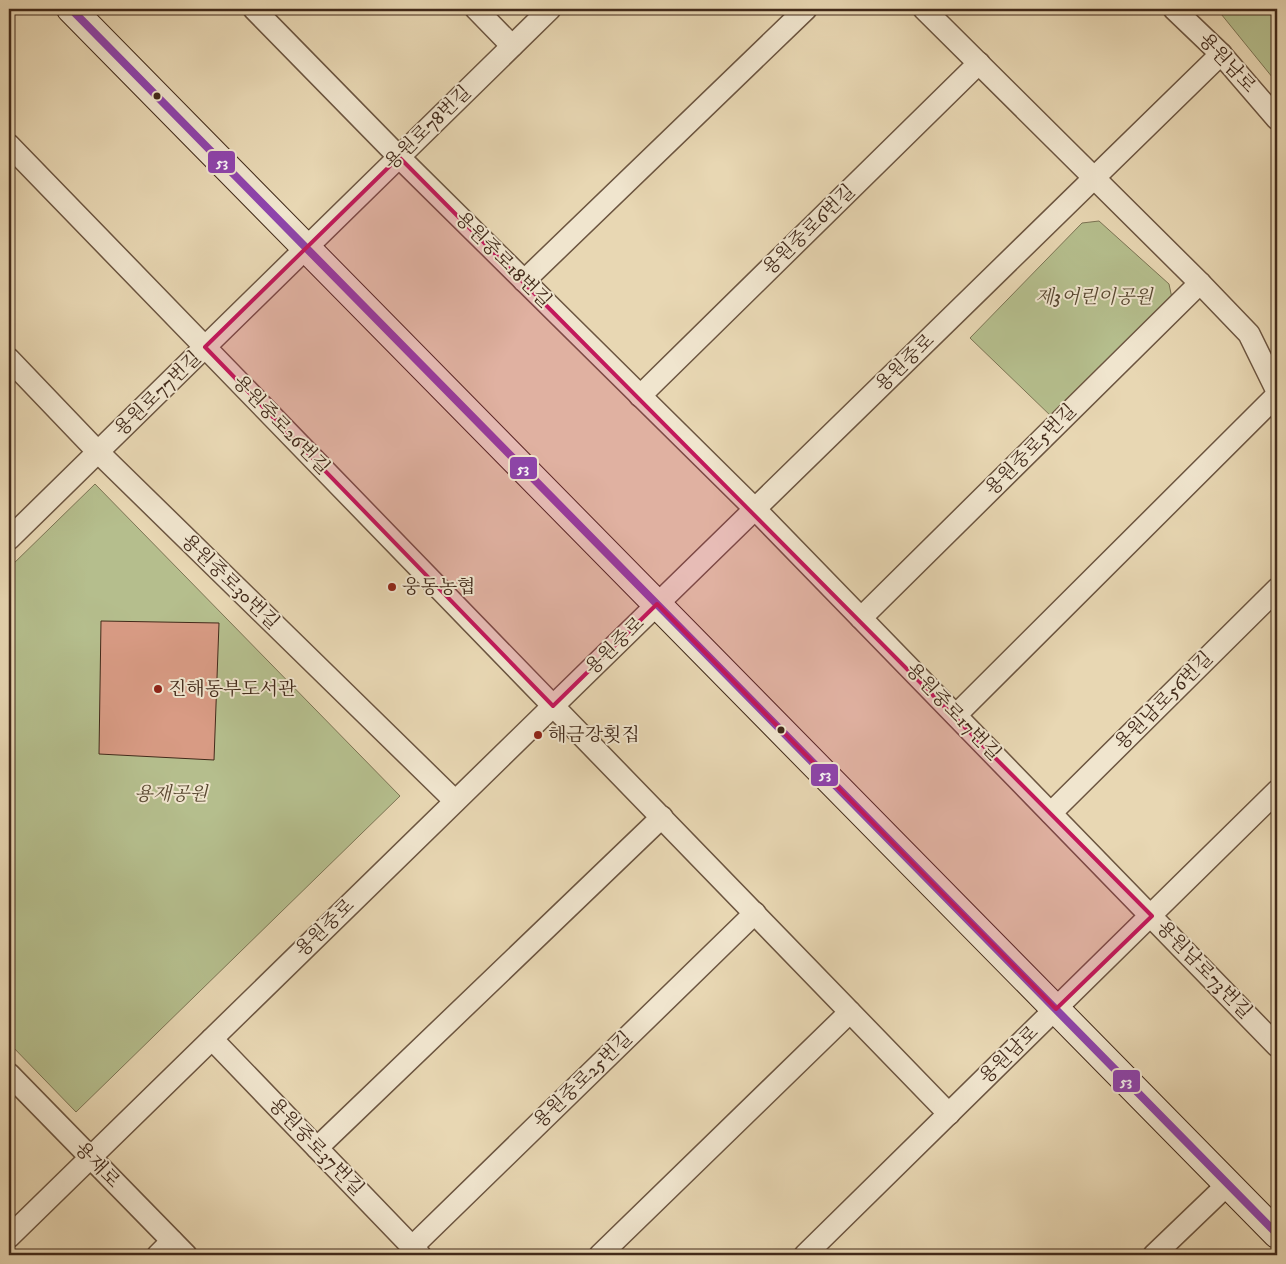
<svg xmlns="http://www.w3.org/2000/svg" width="1286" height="1264" viewBox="0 0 1286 1264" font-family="'IM FELL DW Pica','Noto Serif KR',serif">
<rect width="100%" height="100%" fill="#e8d7b3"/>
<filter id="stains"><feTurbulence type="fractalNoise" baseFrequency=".004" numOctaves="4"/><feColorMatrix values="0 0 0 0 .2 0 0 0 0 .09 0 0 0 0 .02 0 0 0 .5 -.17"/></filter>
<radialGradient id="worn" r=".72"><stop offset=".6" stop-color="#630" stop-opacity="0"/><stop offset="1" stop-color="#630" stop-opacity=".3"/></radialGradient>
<g fill="#b5be8d" stroke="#7c7454">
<polygon points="1217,9 1277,9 1277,83"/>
<polygon points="1099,221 1169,284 1173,303 1053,418 970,338 1082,223"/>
<polygon points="95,484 400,796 76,1112 9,1043 9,568"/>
</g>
<polygon fill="#d89b84" stroke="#422a1a" points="101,621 219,623 214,760 99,754"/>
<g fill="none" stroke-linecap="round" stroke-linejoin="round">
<defs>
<g id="street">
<polyline points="254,9 399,157 755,509 1277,1046"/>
<polyline points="476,9 512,46"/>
<polyline points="924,9 1200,283 1249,334 1277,391"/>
<polyline points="1174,9 1221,54 1277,119"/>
<polyline points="9,145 949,1114"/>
<polyline points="524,281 806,9"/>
<polyline points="9,359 98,452 455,801"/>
<polyline points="640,396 979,63"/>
<polyline points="9,539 550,9"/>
<polyline points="861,618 1200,283"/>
<polyline points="956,715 1277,395"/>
<polyline points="1051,813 1277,589"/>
<polyline points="212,1039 420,1255"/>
<polyline points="9,1074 186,1255"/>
<polyline points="317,1148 662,817"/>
<polyline points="9,1237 1221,54"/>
<polyline points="412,1247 755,913"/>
<polyline points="158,1255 172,1241"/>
<polyline points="600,1255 850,1012"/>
<polyline points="805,1255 1277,791"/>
<polyline points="1154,1255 1228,1184"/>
</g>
<polyline id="secondary" points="71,9 1277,1234"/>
</defs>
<use href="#street" stroke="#6c5540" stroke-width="24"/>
<use href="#secondary" stroke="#422a1a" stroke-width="30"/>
<use href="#street" stroke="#f0e5ce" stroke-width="21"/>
<use href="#secondary" stroke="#f0e5ce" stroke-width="28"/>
<defs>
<polyline id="bus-1" points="71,9 1277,1234"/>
</defs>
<use href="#bus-1" stroke="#f0e5ce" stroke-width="11"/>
<use href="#bus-1" stroke="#8e44ad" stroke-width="8"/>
</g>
<path fill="#c2185b" fill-opacity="0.2" stroke="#c2185b" stroke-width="4" stroke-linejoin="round" d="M399 157 1152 916 1056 1009 657 604 553 706 205 347Z"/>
<g fill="#422a1a" stroke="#f0e5ce" stroke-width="2">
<circle cx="157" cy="96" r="4.5"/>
<circle cx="781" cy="730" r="4.5"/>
</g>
<g fill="#8f2418" stroke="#f0e5ce" stroke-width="2">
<circle cx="392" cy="587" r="5"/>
<circle cx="158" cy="689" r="5"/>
<circle cx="538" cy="735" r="5"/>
</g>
<g text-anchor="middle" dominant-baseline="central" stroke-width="4" stroke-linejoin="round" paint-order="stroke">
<g font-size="19" fill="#422a1a" stroke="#f0e5ce">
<text transform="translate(1227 63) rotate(47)">용원남로</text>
<text transform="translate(428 128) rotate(-44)">용원로78번길</text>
<text transform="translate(809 230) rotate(-44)">용원중로6번길</text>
<text transform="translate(503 260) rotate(45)">용원중로18번길</text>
<text transform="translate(905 363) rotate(-44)">용원중로</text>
<text transform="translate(158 394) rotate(-44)">용원로77번길</text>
<text transform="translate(281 425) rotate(46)">용원중로26번길</text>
<text transform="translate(1031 450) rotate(-45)">용원중로5번길</text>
<text transform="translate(230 582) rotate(44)">용원중로30번길</text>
<text transform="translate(615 646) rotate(-44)">용원중로</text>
<text transform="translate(1164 701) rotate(-45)">용원남로56번길</text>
<text transform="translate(953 712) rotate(46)">용원중로17번길</text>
<text transform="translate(325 928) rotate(-44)">용원중로</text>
<text transform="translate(1204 970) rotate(46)">용원남로73번길</text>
<text transform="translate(1009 1055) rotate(-44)">용원남로</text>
<text transform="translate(583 1080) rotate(-44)">용원중로25번길</text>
<text transform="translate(316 1147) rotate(46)">용원중로37번길</text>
<text transform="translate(97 1165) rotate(46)">용재로</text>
</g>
<g font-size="19" font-style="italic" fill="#594831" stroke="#f0e5ce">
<text x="1094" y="297">제3어린이공원</text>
<text x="171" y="794">용재공원</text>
</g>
<g font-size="19" fill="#422a1a" stroke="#f0e5ce" text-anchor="start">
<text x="402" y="587">웅동농협</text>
<text x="168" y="689">진해동부도서관</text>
<text x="548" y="735">해금강횟집</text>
</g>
</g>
<g stroke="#f0e5ce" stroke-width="2">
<rect x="207" y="150" width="29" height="24" rx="5" fill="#8e44ad"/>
<rect x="509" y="456" width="29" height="24" rx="5" fill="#8e44ad"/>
<rect x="810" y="763" width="29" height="24" rx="5" fill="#8e44ad"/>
<rect x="1112" y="1069" width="29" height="24" rx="5" fill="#8e44ad"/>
</g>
<g font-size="14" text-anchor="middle" font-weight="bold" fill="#fff">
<text x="222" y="167">53</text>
<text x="523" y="473">53</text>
<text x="825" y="779">53</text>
<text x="1126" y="1086">53</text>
</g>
<rect width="1286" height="1264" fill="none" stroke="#e8d7b3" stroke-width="30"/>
<rect x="10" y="10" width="1266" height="1244" fill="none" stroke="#422a1a" stroke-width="2.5"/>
<rect x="15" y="15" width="1256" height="1234" fill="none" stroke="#422a1a"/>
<rect width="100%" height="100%" filter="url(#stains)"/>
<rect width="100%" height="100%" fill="url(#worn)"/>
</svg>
